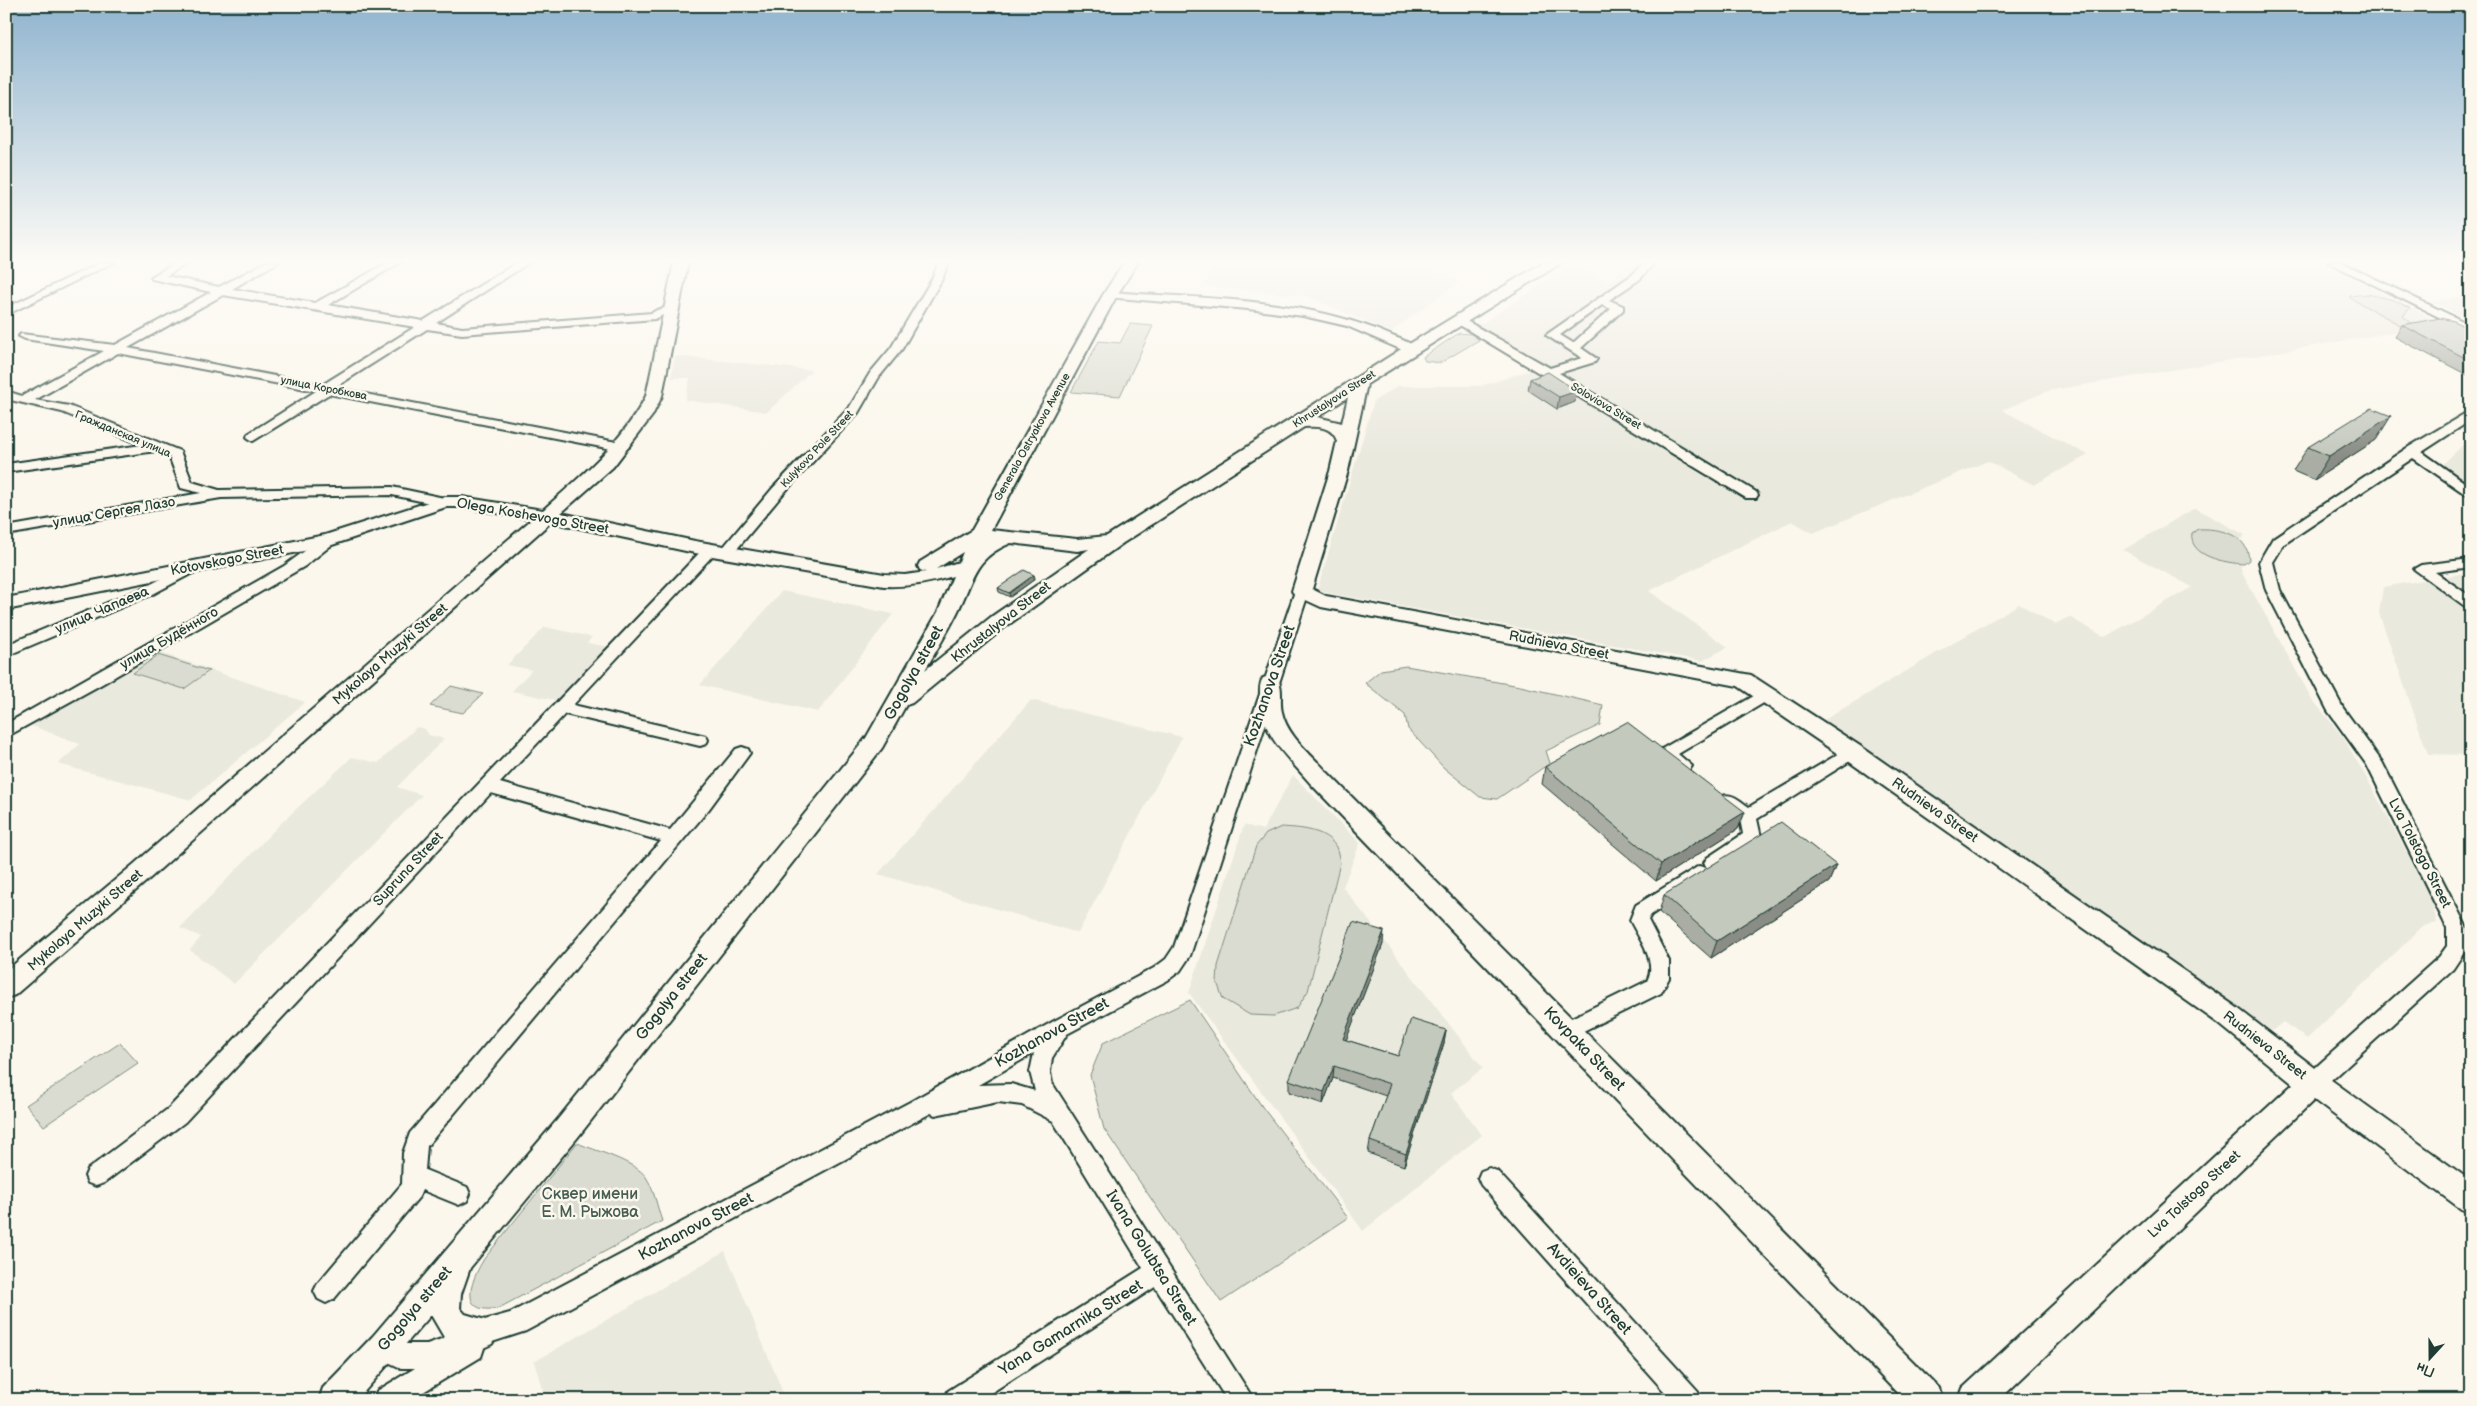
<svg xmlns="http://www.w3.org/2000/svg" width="2477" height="1406" viewBox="0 0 2477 1406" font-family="'Balsamiq Sans',sans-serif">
<rect width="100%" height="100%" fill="#fbf7ec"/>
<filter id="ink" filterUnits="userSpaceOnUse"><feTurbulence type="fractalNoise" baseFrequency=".02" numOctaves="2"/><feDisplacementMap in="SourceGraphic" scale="10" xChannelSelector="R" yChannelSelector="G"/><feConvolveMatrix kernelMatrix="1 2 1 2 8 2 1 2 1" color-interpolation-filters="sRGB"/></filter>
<g filter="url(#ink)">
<g fill="#eae9de">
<polygon points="1216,262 1409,262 1460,281 1391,332 1306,296 1204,286"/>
<polygon points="1630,262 2321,262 2443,324 2048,391 2002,410 2088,455 2034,485 1988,461 1813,533 1792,521 1649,591 1728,647 1702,661 1317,591 1374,401 1398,386 1481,386 1543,366 1478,326 1571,265 1609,281"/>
<polygon points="2471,294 2471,320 2432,302"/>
<polygon points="675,356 812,370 767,412 685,400 690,378 671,378"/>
<polygon points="2471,437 2471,490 2442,465"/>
<polygon points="2195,508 2245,535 2237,545 2242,573 2312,699 2343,737 2370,784 2431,898 2437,923 2423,926 2307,1039 2283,1022 2272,1031 1824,720 2019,604 2055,624 2069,617 2105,637 2192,587 2123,550"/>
<polygon points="2471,572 2471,755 2428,754 2379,613 2383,587"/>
<polygon points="782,591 893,614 818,712 700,685"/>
<polygon points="545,627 592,637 587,643 610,647 560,701 512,691 532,670 507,665"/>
<polygon points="158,652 305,702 191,800 58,764 80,744 30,725"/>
<polygon points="1031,700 1182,737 1078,933 878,874"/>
<polygon points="417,727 425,729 429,735 444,739 397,787 422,795 234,984 190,950 201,937 180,928 278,826 352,757 378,763"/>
<polygon points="1293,775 1360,843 1343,887 1483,1068 1451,1093 1482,1135 1363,1231 1189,993 1244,825 1263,830"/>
<polygon points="725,1251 786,1400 546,1400 534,1362"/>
</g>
<g fill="#dbdcd1" stroke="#7d8c82">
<polygon points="2367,294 2394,300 2410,308 2403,316 2413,324 2402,326 2350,298 2350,296"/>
<polygon points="1130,324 1153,326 1120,396 1071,392 1099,341 1120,343"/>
<polygon points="1459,333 1471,334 1479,340 1440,363 1425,361 1423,357"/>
<path d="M2198 529C2219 528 2248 534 2249 560L2244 564C2227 563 2188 557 2192 533Z"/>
<polygon points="158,655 209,671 184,689 133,673"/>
<polygon points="1406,666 1520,686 1603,705 1600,725 1546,751 1550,763 1497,799 1480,797 1444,768 1408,729 1405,715 1365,683 1381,670"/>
<polygon points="451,686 483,694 463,713 430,706"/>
<path d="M1281 827C1299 828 1326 829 1336 847 1338 852 1339 858 1340 863L1308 991 1297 1008 1274 1016 1250 1015 1223 999 1217 982 1218 966 1256 846 1266 834Z"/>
<polygon points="1190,1000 1263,1108 1348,1218 1221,1302 1104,1129 1090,1075 1103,1043"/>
<polygon points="120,1043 138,1063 44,1126 26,1105"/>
<path d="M577 1143C594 1150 636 1162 646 1177 654 1189 657 1207 662 1221L499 1308C457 1316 471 1280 484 1259Z"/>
</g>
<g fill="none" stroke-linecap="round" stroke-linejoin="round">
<defs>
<g id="minor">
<polygon points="102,262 114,262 6,315 6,308"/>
<path d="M177 262H189L166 276 219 287 266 262H278L232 289 315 303 389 262H401L328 305 423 321 518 262H530L436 323 462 328 652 313C658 308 671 306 677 312L675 314 663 315 655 319 462 334 427 329 334 388 627 444 629 447 622 451 329 394 253 441 247 437 248 434 316 391 118 353 35 400 69 406 180 451 192 482 219 490 392 487 449 499 451 502 444 506 392 495 221 498 6 535V527L201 493 181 488 169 456 156 451 6 472V464L142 445 62 412 6 399V391L22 396 104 351 25 339 19 336 21 334 115 345 211 292 152 279 151 277ZM223 295 415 327 322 385 128 348Z"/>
<polygon points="939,262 949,262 942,279 902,349 879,377 858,413 782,495 731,556 721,556 719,553 721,550 772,489 849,408 870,373 891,348 932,279"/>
<path d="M1645 262H1655L1640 279 1609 300 1623 306V310L1581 348 1597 359 1595 362 1559 373 1756 492 1758 495 1756 498H1746L1453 321 1459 318 1463 319 1550 368 1582 358 1546 335 1632 275ZM1602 305 1611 309 1573 343 1560 335Z"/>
<polygon points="2328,262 2340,262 2471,325 2471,333"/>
<path d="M1110 292C1203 299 1303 297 1390 335 1399 339 1411 342 1417 349L1411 353 1407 352 1347 326 1303 316 1248 309 1106 297 1104 295Z"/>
<polygon points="2471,410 2471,420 2422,452 2471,487 2471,498 2413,458 2284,544 2273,562 2280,590 2343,708 2382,762 2467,928 2467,948 2453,969 2320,1090 2313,1092 2306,1090 2302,1083 2306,1076 2439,957 2447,946 2447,928 2367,765 2328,711 2266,590 2259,562 2273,538 2407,448"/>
<polygon points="329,536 334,537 336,540 334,543 305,566 102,684 6,737 6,724 284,566 324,537"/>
<polygon points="710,546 717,550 715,553 573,705 706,736 708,740 706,744 700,746 565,714 500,783 670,830 736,749 742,747 748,749 750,753 709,809 427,1146 425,1170 467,1187 470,1194 467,1201 459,1205 422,1190 419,1197 334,1299 326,1303 318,1299 314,1291 318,1283 402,1184 403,1153 410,1133 661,841 491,793 185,1122 104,1183 96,1186 88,1183 85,1176 88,1169 169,1108 705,547"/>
<polygon points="2471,559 2471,567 2435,572 2471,597 2471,609 2466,607 2414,569 2421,565"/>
<polygon points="195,562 202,566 200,569 153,594 6,656 6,645 143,588"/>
<path d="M1302 586 1309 591 1190 956 1180 971 1168 980 1067 1034 1052 1058 1050 1072 1052 1083 1254 1400H1227L1155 1287 980 1400H945L948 1391 1143 1268 1053 1121 1022 1105 998 1102 935 1115 931 1113 526 1331 483 1345 484 1348 481 1357 410 1400H374L377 1391 415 1368H401L375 1356 372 1347 375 1338 384 1335 403 1344H427L450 1336 481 1321 510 1313 910 1102 1054 1021 1154 968 1166 959 1174 947 1295 591ZM1034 1053 1030 1072 1035 1091 1011 1084 978 1085Z"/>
<path d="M1766 689 1772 690 1774 694 1772 698 1678 754 1692 766 1689 770C1678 774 1663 764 1658 754L1660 750Z"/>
<path d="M1852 746 1858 748 1860 752 1858 756 1757 819 1761 837 1758 842 1719 868 1713 870 1707 868 1704 863 1707 858 1743 834 1740 819 1719 801 1722 796C1733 793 1740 801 1749 807Z"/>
<path d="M1699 866 1706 868 1708 873 1706 878 1651 915 1648 920 1669 961V978L1661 993 1573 1036 1566 1039 1559 1036 1556 1030 1559 1024 1647 981C1658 961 1638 938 1630 920L1636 905Z"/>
<polygon points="1489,1168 1497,1171 1698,1391 1701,1400 1672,1400 1481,1185 1478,1178 1481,1171"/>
</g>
<g id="major">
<path d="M674 262H688L662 396 652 416 613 467 561 513 695 541 884 574 905 575 926 572 920 570 918 566 920 562 972 530 1103 295 1124 262H1138L1117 295 991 530 1077 539 1107 536 1406 346 1544 262H1560L1558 265 1367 384 1348 471 1312 589 1326 596 1751 675 1860 746 2236 1007 2323 1074 2471 1181V1213L2461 1209 2314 1100 1999 1400H1959L1963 1388 2293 1084 2218 1023 1844 758 1738 686 1321 607 1295 595 1292 591 1330 471 1337 441C1332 426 1318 426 1304 427L1123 543 1005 627 912 703 906 705 882 748 578 1137 470 1268 461 1294 460 1308 465 1314 492 1322 497 1333 492 1344 481 1349 445 1339 431 1315 357 1400H319L323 1388 373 1336 558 1119 866 738 938 612 953 576C930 583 909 587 884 586L695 553 551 522 149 879 15 995 6 998V971L133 865 532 519 462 507H446L329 546 6 610V598L325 535 444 497H462L543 510C582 475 622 443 646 396ZM1348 397 1342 423 1317 417ZM1011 543 1077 551 1089 549 991 617 925 670C936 651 947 633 957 613 974 580 972 559 1011 543ZM963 552 959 562 936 569Z"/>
<path d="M1270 676 1277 678C1284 688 1279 701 1282 712 1287 736 1311 754 1326 771L1939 1388 1943 1400H1904L1310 783C1287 756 1261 735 1260 697 1260 690 1259 684 1263 678Z"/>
</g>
</defs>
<use href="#minor" stroke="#1f3d34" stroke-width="4"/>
<use href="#major" stroke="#1f3d34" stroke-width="4"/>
<use href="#minor" fill="#fbf7ec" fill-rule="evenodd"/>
<use href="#major" fill="#fbf7ec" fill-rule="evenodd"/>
</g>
<g fill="#a9ada3" stroke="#1f3d34">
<polygon points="2402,325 2471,330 2471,377 2395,337"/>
<polygon points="1530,379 1577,391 1575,402 1557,409 1528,390"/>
<polygon points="2391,416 2376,440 2314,480 2293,471 2308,447"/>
<polygon points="1034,575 1035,579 1010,597 999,592 998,588"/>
<polygon points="1545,767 1745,812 1738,829 1656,881 1542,784"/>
<polygon points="1836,865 1829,882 1711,958 1659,912 1664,895"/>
<polygon points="1383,944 1346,1040 1398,1056 1446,1030 1444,1043 1404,1166 1368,1153 1370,1141 1386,1096 1333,1078 1323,1104 1289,1092 1289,1080"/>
</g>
<g fill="#898d85" stroke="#1f3d34">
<polygon points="1577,391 1575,402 1557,409 1559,397"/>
<polygon points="2391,416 2376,440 2314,480 2329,456"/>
<polygon points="1034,575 1035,579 1010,597 1009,593"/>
<polygon points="1745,812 1738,829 1656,881 1661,864"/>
<polygon points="1836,865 1829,882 1711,958 1717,941"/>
<polygon points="1384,931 1383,944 1342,1051 1343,1039"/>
<polygon points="1446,1030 1444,1043 1404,1166 1406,1154"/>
<polygon points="1334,1066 1333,1078 1323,1104 1324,1092"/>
</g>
<g fill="#c4c9be" stroke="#1f3d34">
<polygon points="2440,318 2454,321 2471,330 2471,361 2402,325"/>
<polygon points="1548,372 1577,391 1559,397 1530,379"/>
<polygon points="2371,408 2391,416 2329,456 2308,447"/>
<polygon points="1024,570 1034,575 1009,593 998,588"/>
<polygon points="1627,722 1745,812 1661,864 1545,767"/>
<polygon points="1781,822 1836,865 1717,941 1664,895"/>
<polygon points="1353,922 1384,931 1343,1039 1398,1056 1411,1019 1446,1030 1406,1154 1370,1141 1390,1084 1334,1066 1324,1092 1289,1080"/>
</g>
</g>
<linearGradient id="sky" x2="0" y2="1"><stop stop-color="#90b4cf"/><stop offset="0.57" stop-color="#fdfbf6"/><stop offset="1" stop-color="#fdfbf6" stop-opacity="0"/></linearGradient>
<rect width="2477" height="458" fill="url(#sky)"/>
<g text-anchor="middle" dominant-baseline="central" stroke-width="5" stroke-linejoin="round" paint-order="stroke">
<g font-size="11" fill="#1f3d34" stroke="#fbf7ec">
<text transform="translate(324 388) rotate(11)">улица Коробкова</text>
<text transform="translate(1334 399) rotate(-33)">Khrustalyova Street</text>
<text transform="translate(1606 406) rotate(31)">Soloviova Street</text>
<text transform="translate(123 434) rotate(23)">Гражданская улица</text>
<text transform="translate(1032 437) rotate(-61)">Generala Ostryakova Avenue</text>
<text transform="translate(817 449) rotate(-47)">Kulykovo Pole Street</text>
</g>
<g font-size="14" fill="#1f3d34" stroke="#fbf7ec">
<text transform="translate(114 512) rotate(-10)">улица Сергея Лазо</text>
<text transform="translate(533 516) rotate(10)">Olega Koshevogo Street</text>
<text transform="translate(227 560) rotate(-11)">Kotovskogo Street</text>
<text transform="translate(102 610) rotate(-23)">улица Чапаева</text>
<text transform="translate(1001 622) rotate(-38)">Khrustalyova Street</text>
<text transform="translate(169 638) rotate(-30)">улица Будённого</text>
<text transform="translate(1559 645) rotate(11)">Rudnieva Street</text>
<text transform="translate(390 654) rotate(-41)">Mykolaya Muzyki Street</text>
<text transform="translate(1935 810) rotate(35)">Rudnieva Street</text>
<text transform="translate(2420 853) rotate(63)">Lva Tolstogo Street</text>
<text transform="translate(408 869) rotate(-47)">Supruna Street</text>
<text transform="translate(85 920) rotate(-41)">Mykolaya Muzyki Street</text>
<text transform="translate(2265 1045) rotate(38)">Rudnieva Street</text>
<text transform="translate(2194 1194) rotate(-43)">Lva Tolstogo Street</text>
</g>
<g font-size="16" fill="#1f3d34" stroke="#fbf7ec">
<text transform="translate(914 673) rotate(-61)">Gogolya street</text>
<text transform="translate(1270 686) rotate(-71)">Kozhanova Street</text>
<text transform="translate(672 997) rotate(-52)">Gogolya street</text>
<text transform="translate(1052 1033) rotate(-29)">Kozhanova Street</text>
<text transform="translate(1584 1049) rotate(46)">Kovpaka Street</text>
<text transform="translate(696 1227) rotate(-28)">Kozhanova Street</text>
<text transform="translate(1151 1258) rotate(58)">Ivana Golubtsa Street</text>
<text transform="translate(1589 1289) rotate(48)">Avdieieva Street</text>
<text transform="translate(415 1309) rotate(-50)">Gogolya street</text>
<text transform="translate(1071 1328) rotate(-32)">Yana Gamarnika Street</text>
</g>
<g font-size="16" fill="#455d53" stroke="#fbf7ec">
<text x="590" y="1194">Сквер имени<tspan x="590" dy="18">Е. М. Рыжова</tspan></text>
</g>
</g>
<rect width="2477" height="1406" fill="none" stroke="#fbf7ec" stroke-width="25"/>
<rect x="12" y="12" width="2452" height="1381" fill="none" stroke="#1f3d34" stroke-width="2" filter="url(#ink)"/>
<g transform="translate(2430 1358) rotate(201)" stroke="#fbf7ec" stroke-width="4" paint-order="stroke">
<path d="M0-4L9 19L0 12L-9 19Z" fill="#1f3d34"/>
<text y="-8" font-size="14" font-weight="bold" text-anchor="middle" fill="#1f3d34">Пн</text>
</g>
</svg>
